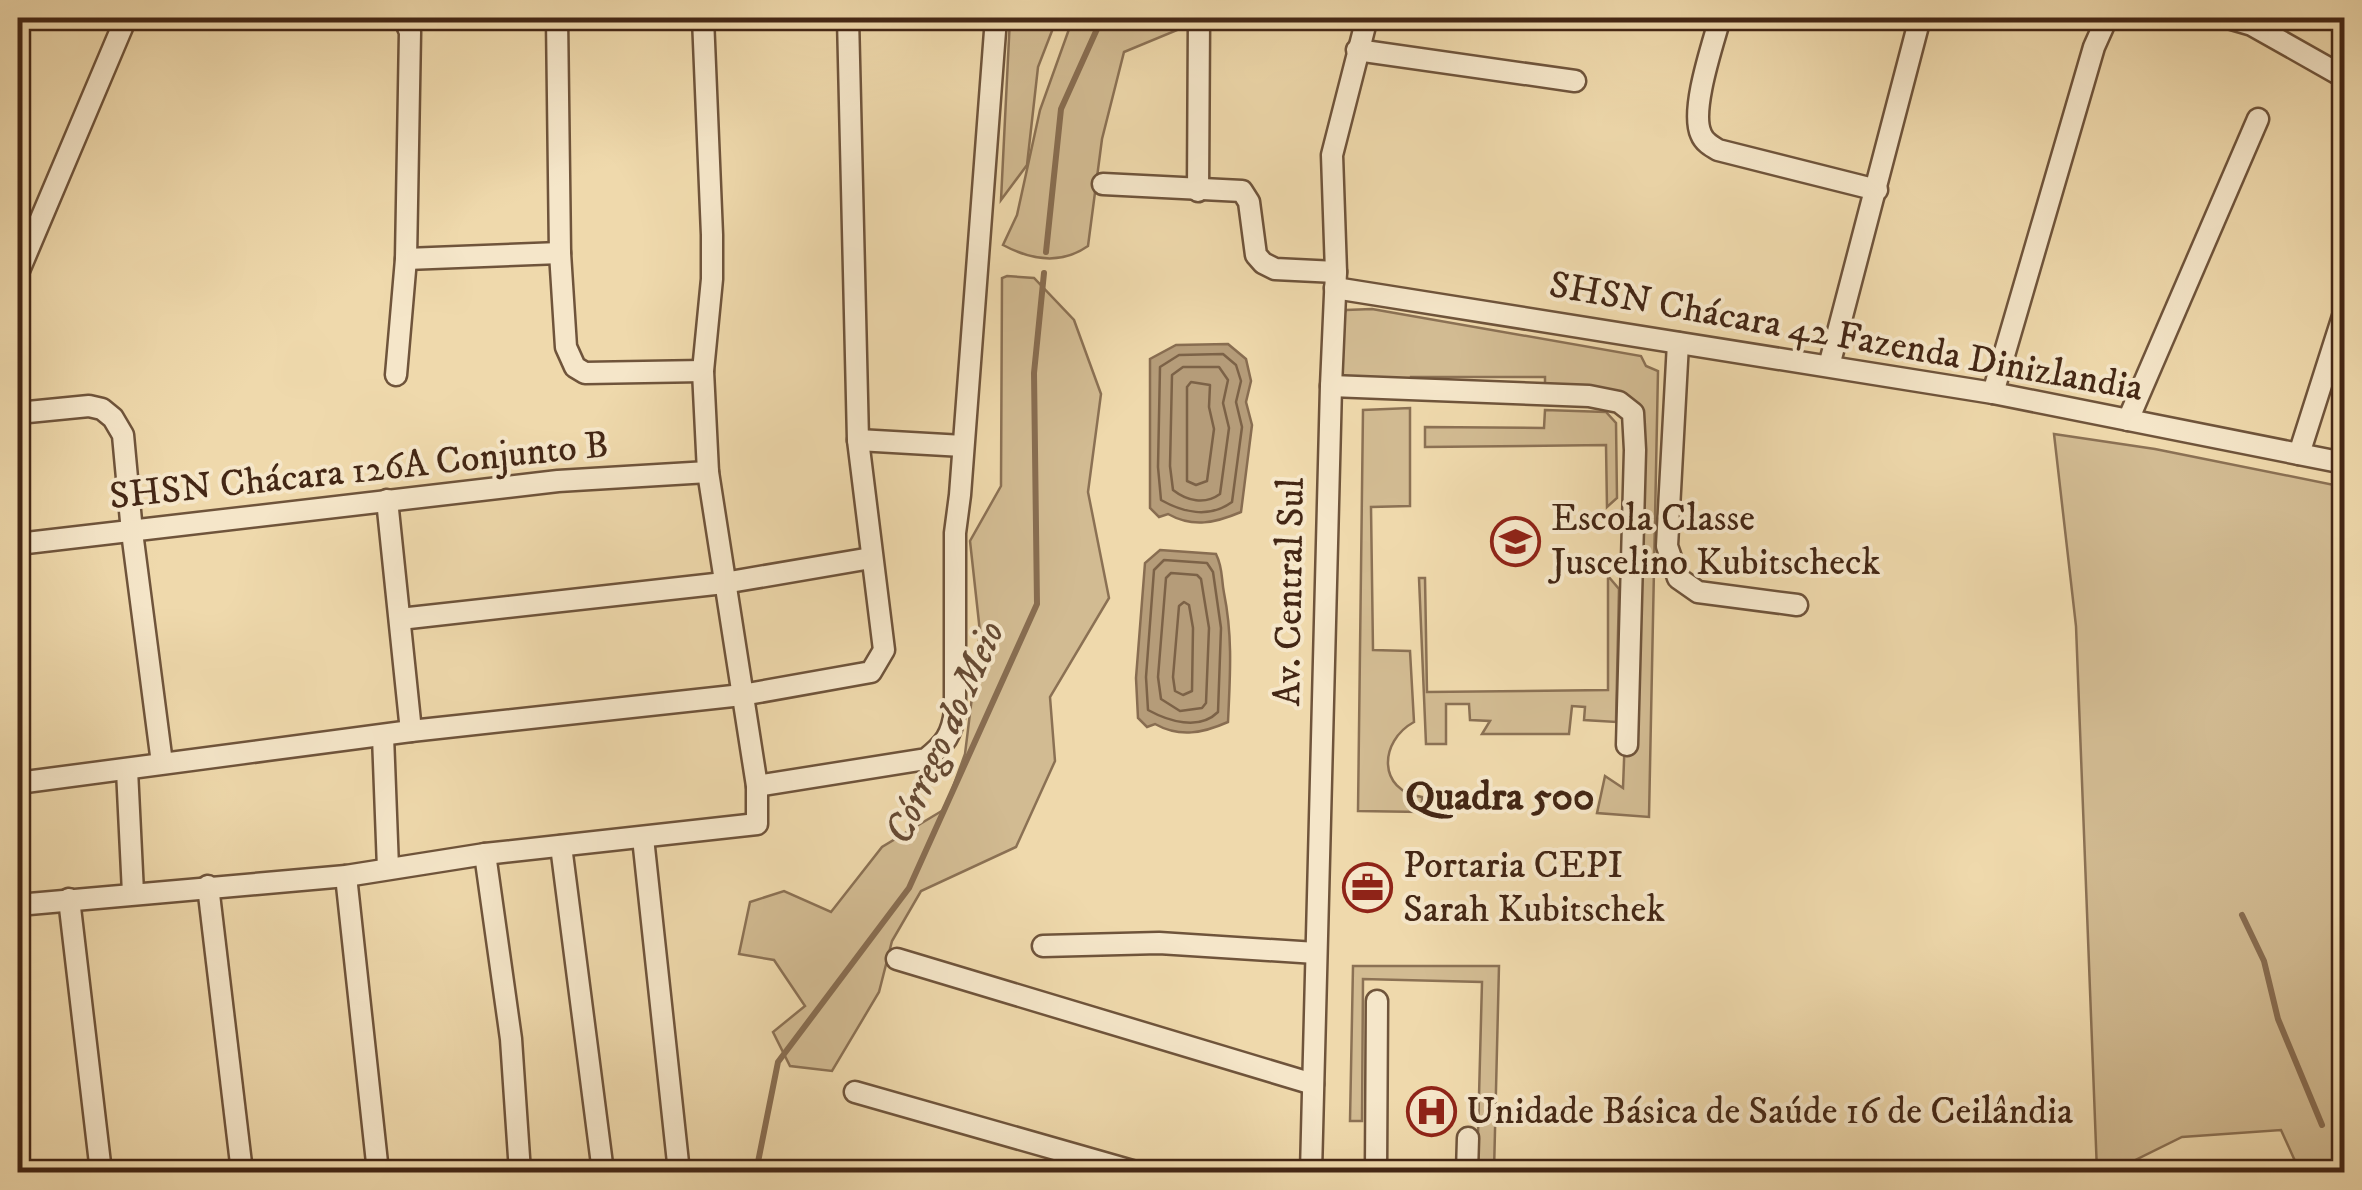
<svg xmlns="http://www.w3.org/2000/svg" width="2362" height="1190" viewBox="0 0 2362 1190" font-family="'IM FELL DW Pica',serif">
<rect width="100%" height="100%" fill="#efd9ac"/>
<filter id="stains"><feTurbulence type="fractalNoise" baseFrequency=".002" numOctaves="4"/><feColorMatrix values="0 0 0 0 .2 0 0 0 0 .09 0 0 0 0 .02 0 0 0 .5 -.17"/></filter>
<radialGradient id="worn" r=".72"><stop offset=".6" stop-color="#630" stop-opacity="0"/><stop offset="1" stop-color="#630" stop-opacity=".3"/></radialGradient>
<g fill="#d2bb92" stroke="#8b7154" stroke-width="2.5">
<polygon points="1010,18 1057,18 1038,67 1027,165 1001,200"/>
<path d="M1073 18H1187V26L1124 52 1102 139 1088 246C1061 265 1031 260 1003 245L1017 215 1040 110Z"/>
<polygon points="1007,276 1034,278 1074,320 1101,394 1088,492 1109,598 1050,697 1055,761 1016,847 921,891 892,941 879,992 832,1071 790,1066 773,1032 805,1006 774,960 739,954 750,902 784,891 831,912 882,847 945,809 965,754 980,632 970,541 1001,486 1002,278"/>
<polygon points="1372,309 1641,356 1646,366 1658,371 1649,817 1597,813 1605,776 1623,788 1637,411 1545,389 1545,377 1411,377 1410,386 1342,382 1340,324 1346,310"/>
<path d="M1410 408V506L1371 507 1373 650 1410 651 1414 722C1379 741 1377 791 1422 797V812L1358 811 1363 410Z"/>
<polygon points="1545,410 1606,412 1616,423 1617,498 1607,507 1606,445 1425,447 1425,427 1544,428"/>
<polygon points="2054,434 2155,449 2344,487 2344,1172 2300,1172 2281,1130 2182,1137 2111,1172 2097,1172 2076,626"/>
<polygon points="1608,576 1619,589 1616,722 1584,720 1585,707 1572,706 1569,734 1482,734 1490,721 1470,720 1469,704 1446,704 1446,744 1426,744 1419,578 1425,578 1427,692 1608,690"/>
<polygon points="1353,966 1499,966 1494,1172 1477,1172 1482,982 1363,979 1362,1121 1350,1121"/>
</g>
<g fill="#b59c79" stroke="#886d51" stroke-width="2.5">
<path d="M1228 344 1246 359 1251 381 1246 402 1252 425 1241 512C1215 523 1193 528 1168 514L1159 517 1150 508V359L1176 345Z"/>
<path d="M1160 550 1216 554C1223 568 1221 577 1224 593 1233 637 1230 677 1228 722 1203 733 1180 738 1155 724L1147 727 1138 718 1136 678 1145 563Z"/>
</g>
<g fill="none" stroke-linecap="round" stroke-linejoin="round">
<g stroke="#7c6247" stroke-width="2.5">
<path d="M1179 355 1223 354 1236 365 1241 381 1236 402 1242 427 1232 502C1209 519 1182 512 1161 500L1158 467 1160 367Z"/>
<path d="M1183 367H1219L1228 380 1223 403 1229 428 1220 494C1205 505 1187 501 1173 490L1170 466 1172 375Z"/>
<polygon points="1191,382 1210,385 1209,407 1214,429 1207,481 1196,485 1187,481 1187,387"/>
<path d="M1164 560 1207 563 1213 572 1221 628 1218 712C1199 731 1168 721 1148 710L1146 677 1154 570Z"/>
<polygon points="1171,573 1197,575 1201,579 1209,628 1206,703 1202,708 1180,711 1161,699 1158,677 1166,578"/>
<polygon points="1184,602 1189,605 1193,628 1192,691 1183,695 1175,691 1173,677 1179,606"/>
</g>
<g stroke="#886d51" stroke-width="6">
<polyline points="1046,252 1061,109 1102,18"/>
<polyline points="2242,915 2264,961 2278,1019 2322,1125"/>
<polyline points="2334,1153 2342,1172"/>
<polyline points="756,1172 778,1062 909,888 1037,604 1034,373 1044,273"/>
</g>
<defs>
<g id="minor">
<polyline points="557,18 560,253 566,347 575,367 585,373 703,371"/>
<path d="M1720 18C1713 44 1690 110 1701 134 1704 142 1711 146 1718 150L1877 190"/>
<polyline points="2228,18 2252,25 2344,77"/>
<polyline points="1357,50 1575,81"/>
<polyline points="1103,184 1242,191 1249,202 1256,255 1263,263 1275,269 1336,272"/>
<polyline points="1198,191 1199,18"/>
<polyline points="406,259 560,253"/>
<polyline points="18,273 126,18"/>
<polyline points="1335,288 1993,393 2344,463"/>
<polyline points="1678,343 1667,546 1678,578 1698,592 1797,605"/>
<polyline points="1829,366 1920,18"/>
<polyline points="396,375 406,259 410,32 404,18"/>
<polyline points="1331,386 1589,396 1619,402 1633,413 1635,450 1627,745"/>
<polyline points="1993,393 2094,47 2107,18"/>
<polyline points="18,413 89,406 102,409 113,418 123,435 132,532 162,763"/>
<polyline points="2128,420 2258,119"/>
<polyline points="858,440 963,446"/>
<polyline points="2299,454 2344,313"/>
<polyline points="387,500 411,731"/>
<polyline points="18,544 558,481 708,472"/>
<polyline points="400,619 724,583 871,558"/>
<polyline points="383,736 388,868"/>
<polyline points="127,770 133,893"/>
<polyline points="18,783 411,731 742,695 871,672 884,650 858,440 848,18"/>
<path d="M757 786 926 759C945 744 952 735 955 711V533L960 495 996 18"/>
<polyline points="643,838 679,1172"/>
<polyline points="561,846 603,1172"/>
<polyline points="485,854 511,1039 520,1172"/>
<polyline points="346,876 378,1172"/>
<polyline points="208,886 242,1172"/>
<polyline points="69,899 101,1172"/>
<polyline points="18,905 346,876 485,854 757,824 757,786 708,472 703,371 712,279 712,235 703,18"/>
<polyline points="1043,946 1159,943 1316,953"/>
<polyline points="897,959 1313,1084"/>
<polyline points="855,1092 1136,1172"/>
<polyline points="1311,1172 1331,386 1336,272 1332,155 1367,18"/>
<polyline points="1376,1172 1377,1001"/>
<polyline points="1467,1172 1468,1138"/>
</g>
</defs>
<use href="#minor" stroke="#6f543b" stroke-width="25"/>
<use href="#minor" stroke="#f5e6c9" stroke-width="20"/>
</g>
<defs>
<symbol id="school-ring" viewBox="-11 -11 22 22"><circle r="9.5" fill="#f5e6c9" stroke="#8f2418" stroke-width="1.5"/><path d="M0-5L7-2L0 1L-7-2ZM-4 1L0 2.5L4 1V4Q0 6-4 4Z" fill="#8f2418"/></symbol>
<symbol id="office-ring" viewBox="-11 -11 22 22"><circle r="9.5" fill="#f5e6c9" stroke="#8f2418" stroke-width="1.5"/><path d="M-6-3h4V-5.5h4V-3h4V5H-6ZM-1-4.5V-3h2v-1.5ZM-6 0V1H6V0Z" fill="#8f2418"/></symbol>
<symbol id="hospital-ring" viewBox="-11 -11 22 22"><circle r="9.5" fill="#f5e6c9" stroke="#8f2418" stroke-width="1.5"/><path d="M-5-5h3v3.5h4V-5h3V5h-3V1.5h-4V5h-3Z" fill="#8f2418"/></symbol>
</defs>
<g fill-rule="evenodd">
<use href="#school-ring" x="1488" y="514" width="55" height="55"/>
<use href="#office-ring" x="1340" y="860" width="55" height="55"/>
<use href="#hospital-ring" x="1404" y="1084" width="55" height="55"/>
</g>
<g text-anchor="middle" dominant-baseline="central" stroke-width="8" stroke-linejoin="round" paint-order="stroke">
<g font-size="38" fill="#442715" stroke="#f5e6c9">
<text transform="translate(1846 337) rotate(10)">SHSN Chácara 42 Fazenda Dinizlandia</text>
<text transform="translate(359 471) rotate(-6)">SHSN Chácara 126A Conjunto B</text>
<text transform="translate(1290 592) rotate(-89)">Av. Central Sul</text>
</g>
<g font-size="38" fill="#442715" stroke="#f5e6c9" text-anchor="start">
<text x="1551" y="519">Escola Classe<tspan x="1551" dy="44">Juscelino Kubitscheck</tspan></text>
<text x="1403" y="866">Portaria CEPI<tspan x="1403" dy="44">Sarah Kubitschek</tspan></text>
<text x="1466" y="1112">Unidade Básica de Saúde 16 de Ceilândia</text>
</g>
<g font-size="40" font-style="italic" fill="#664a33" stroke="#f5e6c9">
<text transform="translate(946 733) rotate(-66)">Córrego do Meio</text>
</g>
<g font-size="40" font-weight="bold" fill="#442715" stroke="#f5e6c9">
<text x="1500" y="798">Quadra 500</text>
</g>
</g>
<rect width="2362" height="1190" fill="none" stroke="#efd9ac" stroke-width="60"/>
<rect x="20" y="20" width="2322" height="1150" fill="none" stroke="#442715" stroke-width="5"/>
<rect x="30" y="30" width="2302" height="1130" fill="none" stroke="#442715" stroke-width="2.5"/>
<rect width="100%" height="100%" filter="url(#stains)"/>
<rect width="100%" height="100%" fill="url(#worn)"/>
</svg>
